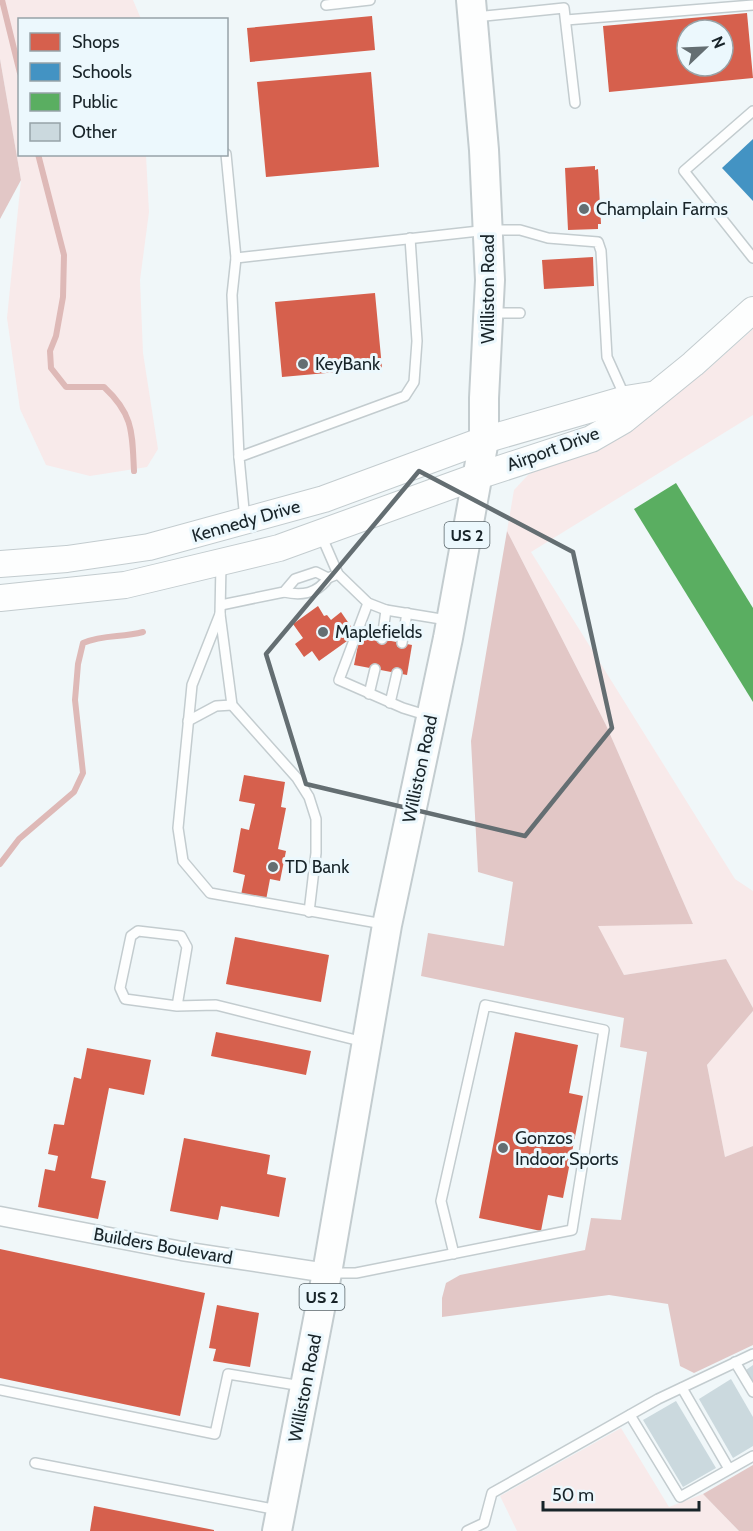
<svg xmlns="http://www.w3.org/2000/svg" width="753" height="1531" viewBox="0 0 753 1531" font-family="Cabin,sans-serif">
<rect width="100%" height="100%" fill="#f0f7f9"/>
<g fill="#f8eaea">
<polygon points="0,0 133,0 141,19 20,20 20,154 146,155 149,212 140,280 143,353 158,449 147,467 90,476 46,465 20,409 7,318 21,180 0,59"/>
<polygon points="753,329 753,415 531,552 735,879 753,891 753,1008 726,959 624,975 597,925 693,924 606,725 507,531 514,490 528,475 665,402 705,372"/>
<polygon points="753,1011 753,1146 725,1157 707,1065"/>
<polygon points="621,1428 669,1507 703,1494 739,1531 517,1531 500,1496"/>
</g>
<g fill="#e2c7c6">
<polygon points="0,59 21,180 0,219"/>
<polygon points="507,531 606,725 693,924 598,926 624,975 726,959 753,1008 753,1011 707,1065 725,1157 753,1146 753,1345 694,1373 680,1366 668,1304 609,1295 442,1317 442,1298 446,1283 460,1275 585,1250 591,1218 621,1220 647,1052 620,1047 624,1018 421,976 428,933 504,946 513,882 478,872 471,741"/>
<polygon points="753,1465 753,1531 739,1531 703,1494"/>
</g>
<g fill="#d6604d" fill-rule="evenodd">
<path d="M747 13 753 78 609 92 603 26ZM687 30H723V66H687Z"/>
<polygon points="372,16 375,50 250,62 247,28"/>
<polygon points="371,72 379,167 266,177 257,82"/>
<polygon points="595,166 595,170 598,169 601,224 598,224 598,229 568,230 565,168"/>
<polygon points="593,257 594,286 544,289 542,260"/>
<polygon points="375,293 382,368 282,377 275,302"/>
<polygon points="318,606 324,616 327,615 331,620 341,612 352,628 343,636 347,641 319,661 312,651 304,657 295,644 303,638 293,624"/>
<polygon points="360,635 412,645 407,675 354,665"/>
<polygon points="244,775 285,782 281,807 286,808 278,849 286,851 280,881 270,879 266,900 241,895 245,875 233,872 241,828 249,830 255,804 239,801"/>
<polygon points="235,937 329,955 321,1002 226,984"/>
<polygon points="216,1032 311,1051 306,1075 211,1056"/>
<polygon points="515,1032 578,1045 569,1093 583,1096 563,1198 548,1195 541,1231 479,1218"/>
<polygon points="87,1048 151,1060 144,1095 109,1088 91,1178 106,1181 98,1219 38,1207 45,1169 55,1171 58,1156 48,1154 54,1124 64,1125 74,1077 81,1079"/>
<polygon points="184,1138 270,1155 267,1174 286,1178 279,1217 221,1206 218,1220 170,1211"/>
<polygon points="0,1249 205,1293 180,1416 0,1378"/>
<polygon points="217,1305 259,1313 250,1367 213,1361 216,1349 209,1348"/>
<polygon points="94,1506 214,1530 214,1531 90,1531"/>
</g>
<polygon fill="#4393c3" points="753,139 753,201 722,168"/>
<polygon fill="#5aae61" points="676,483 753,608 753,702 634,509"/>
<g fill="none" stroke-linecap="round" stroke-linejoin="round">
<g stroke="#deb9b7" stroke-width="6">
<polyline points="2,0 20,73"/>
<path d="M38 154 64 255 63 297 56 336 50 351 51 368 66 387H104C134 415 132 433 134 471"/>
<path d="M0 864 19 839 74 792 83 773 75 700 78 664 83 643C105 634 121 638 143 632"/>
</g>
</g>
<g fill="#cbd9de">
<polygon points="753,1365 753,1382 746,1370"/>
<polygon points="731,1379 753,1417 753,1446 733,1458 699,1399"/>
<polygon points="676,1401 716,1468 683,1487 643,1420"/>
</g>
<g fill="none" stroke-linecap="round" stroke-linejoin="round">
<defs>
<g id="service">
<polyline points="326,5 370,0"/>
<polyline points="475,17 564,8 575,103"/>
<polyline points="566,20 753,5"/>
<polyline points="753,111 684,171 753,258"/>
<polyline points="226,154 236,258 232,295 239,457"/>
<polyline points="236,258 488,230 520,230 548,238 598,242 601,251 607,357 625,397"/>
<polyline points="492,313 520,313"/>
<polyline points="245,520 239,457 405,396 414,382 417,341 410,238"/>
<polyline points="321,535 338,574 368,603 386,610 447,620"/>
<polyline points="221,564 220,614 232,705 297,778 309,797 316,819 316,853 309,912"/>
<path d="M284 592C302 596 317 594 328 578"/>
<polyline points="368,603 339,680 403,708 429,716"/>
<polyline points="221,605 284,592 295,579 316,572 328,578 338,574"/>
<polyline points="220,614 192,685 178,828 183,861 210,893 383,924"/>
<polyline points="382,639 386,610"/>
<polyline points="402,643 407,613"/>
<polyline points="369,694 375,669"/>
<polyline points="390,703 397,673"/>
<polyline points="188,721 216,706 232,705"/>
<polyline points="177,1006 187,947 181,936 138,931 131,936 120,988 125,999 177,1006 216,1005 364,1042"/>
<polyline points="329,1273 356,1273 572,1230 604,1030 485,1005 441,1201 454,1254"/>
<polyline points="735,1362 753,1392"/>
<polyline points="682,1388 729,1469"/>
<polyline points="0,1390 215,1434 228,1374 302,1386"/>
<polyline points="630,1415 680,1497 753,1456"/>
<polyline points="35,1463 278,1510"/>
<polyline points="467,1531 484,1523 492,1493 658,1399 753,1354"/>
</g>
<polyline id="minor" points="0,1216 182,1251 327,1273"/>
<g id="secondary">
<polyline points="0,564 67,559 149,547 324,499 484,440 626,399 651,395"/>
<polyline points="0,598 125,585 279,548 478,476 591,439 624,420 693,364 753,310"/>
</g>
<polyline id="primary" points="277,1531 327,1273 387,925 448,638 484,440 484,398 490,280 484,150 471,0"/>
</defs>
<use href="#service" stroke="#c3cccf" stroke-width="12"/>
<use href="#minor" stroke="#c3cccf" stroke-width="21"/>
<use href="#secondary" stroke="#c3cccf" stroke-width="28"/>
<use href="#primary" stroke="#c3cccf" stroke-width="32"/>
<use href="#service" stroke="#fdfefe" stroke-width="9"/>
<use href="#minor" stroke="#fdfefe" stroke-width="18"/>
<use href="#secondary" stroke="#fdfefe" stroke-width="26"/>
<use href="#primary" stroke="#fdfefe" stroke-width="28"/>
</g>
<path fill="none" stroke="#646e72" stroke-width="4.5" stroke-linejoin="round" d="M419 471 573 552 612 728 525 836 306 784 266 654Z"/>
<g fill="#646e72" stroke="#ecf8fd" stroke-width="2">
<circle cx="584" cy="209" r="6"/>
<circle cx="303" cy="364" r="6"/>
<circle cx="323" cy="632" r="6"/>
<circle cx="273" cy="867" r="6"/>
<circle cx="503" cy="1148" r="6"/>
</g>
<g text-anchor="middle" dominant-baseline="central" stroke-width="6" stroke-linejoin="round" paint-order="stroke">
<g fill="#ecf8fd" stroke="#586469" stroke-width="1.5">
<rect x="444.5" y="522" width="45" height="26" rx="4.5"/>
<rect x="299.5" y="1284" width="45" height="26" rx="4.5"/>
</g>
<g font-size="16" font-weight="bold" fill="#182429">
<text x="467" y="535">US 2</text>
<text x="322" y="1297">US 2</text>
</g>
<g font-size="18" fill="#182429" stroke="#ecf8fd" text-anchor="start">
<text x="596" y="209">Champlain Farms</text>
<text x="315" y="364">KeyBank</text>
<text x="335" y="632">Maplefields</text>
<text x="285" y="867">TD Bank</text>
<text x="515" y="1138">Gonzos<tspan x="515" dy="21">Indoor Sports</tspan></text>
</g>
<g font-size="18" fill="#182429" stroke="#ecf8fd">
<text transform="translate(488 289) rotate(-90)">Williston Road</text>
<text transform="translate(553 449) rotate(-20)">Airport Drive</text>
<text transform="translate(246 521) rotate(-16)">Kennedy Drive</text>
<text transform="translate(420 769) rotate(-78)">Williston Road</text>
<text transform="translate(163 1246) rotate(10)">Builders Boulevard</text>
<text transform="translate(305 1388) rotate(-79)">Williston Road</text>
</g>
</g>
<rect x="18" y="18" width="210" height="138" fill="#ecf8fd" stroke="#97a3a8" stroke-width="1.5"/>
<rect x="30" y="33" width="30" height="18" fill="#d6604d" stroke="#97a3a8" stroke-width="1.5"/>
<text x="72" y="48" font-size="18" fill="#182429">Shops</text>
<rect x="30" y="63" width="30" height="18" fill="#4393c3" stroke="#97a3a8" stroke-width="1.5"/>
<text x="72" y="78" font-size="18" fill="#182429">Schools</text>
<rect x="30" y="93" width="30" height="18" fill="#5aae61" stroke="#97a3a8" stroke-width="1.5"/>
<text x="72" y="108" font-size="18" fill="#182429">Public</text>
<rect x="30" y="123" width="30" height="18" fill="#cbd9de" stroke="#97a3a8" stroke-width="1.5"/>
<text x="72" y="138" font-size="18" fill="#182429">Other</text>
<g transform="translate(705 48) rotate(67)"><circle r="28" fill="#ecf8fd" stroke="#97a3a8" stroke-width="1.5"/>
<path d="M0-4.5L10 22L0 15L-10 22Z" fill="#646e72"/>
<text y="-9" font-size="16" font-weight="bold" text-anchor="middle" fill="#182429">N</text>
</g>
<path d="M543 1501v9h156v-9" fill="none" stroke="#182429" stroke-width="3"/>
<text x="552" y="1501" font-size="18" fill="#182429" stroke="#ecf8fd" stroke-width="4.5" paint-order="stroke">50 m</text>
</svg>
